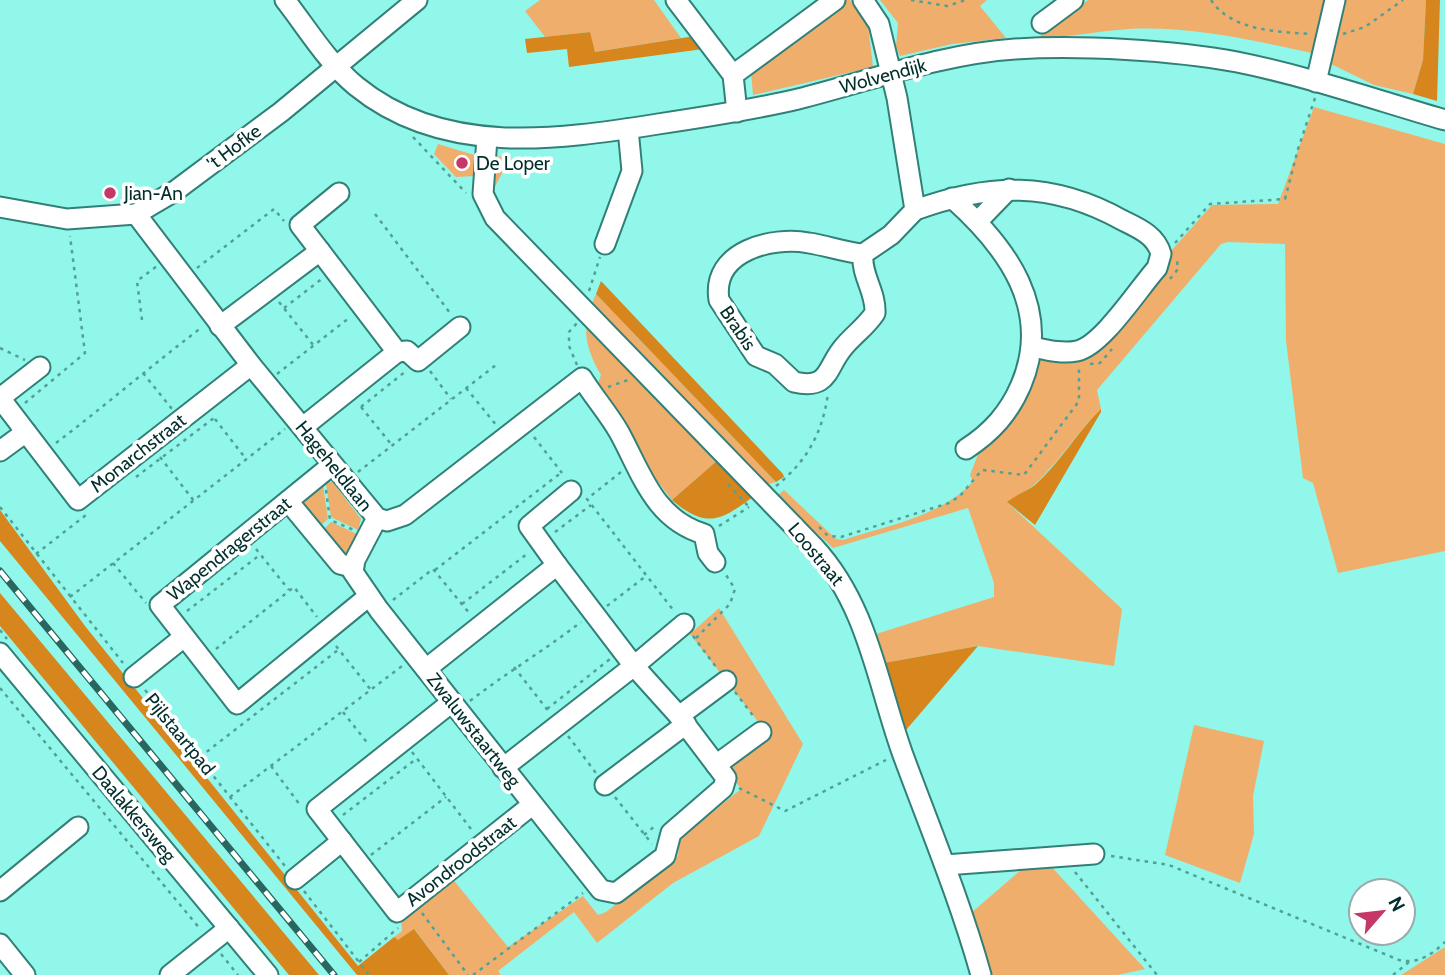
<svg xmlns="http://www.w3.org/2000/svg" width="1445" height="975" viewBox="0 0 1445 975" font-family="Cabin,sans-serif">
<rect width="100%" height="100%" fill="#91f7ea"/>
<g fill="#f0ae6c">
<polygon points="540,0 654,0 681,38 595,52 589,32 545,37 525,11"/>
<polygon points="845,0 850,0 868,25 873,67 753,95 751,72"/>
<polygon points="880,0 987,0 980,6 1006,38 952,44 900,56 896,46 898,23"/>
<path d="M1088 0H1326L1328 7 1312 53C1252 40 1191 26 1129 29 1099 31 1069 37 1038 38Z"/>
<polygon points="1343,0 1426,0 1423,60 1413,94 1374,85 1329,63"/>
<path d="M1314 107 1445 144V551L1338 573 1313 483 1303 478 1286 341 1285 244 1228 242 1221 244 1097 390 1101 409C1077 432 1059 462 1035 484 1027 492 1016 495 1008 503L1122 609 1114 666 978 646 884 663 876 634 994 597V583L968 508 833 548 777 496 784 490 836 539 843 540C886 526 943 516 973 481L970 475 980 449 1008 427 1023 405 1041 359 1067 361 1167 263 1171 251 1212 205 1278 204Z"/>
<polygon points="438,144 474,155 474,176 456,177 434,154"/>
<polygon points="491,156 511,157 493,190 491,199"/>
<polygon points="596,294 776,482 765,485 591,305"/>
<path d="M588 319 719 459 672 500 647 468 598 383 601 375C592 360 582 337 588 319Z"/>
<polygon points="332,481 361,519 358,530 331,517 326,484"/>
<polygon points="323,485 328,519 320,526 303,503"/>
<polygon points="331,522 357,534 346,555 323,530"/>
<polygon points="719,608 803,744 759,836 673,883 597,943 574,912 498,971 501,975 449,975 415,930 397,941 394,937 402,931 401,918 451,877 508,947 583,896 598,915 606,912 678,856 679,839 741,789 724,766 767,733 690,634"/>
<polygon points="1194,725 1264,741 1253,796 1254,834 1240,883 1165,855"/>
<polygon points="1029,863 1048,863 1145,969 1118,975 989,975 971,913"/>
<polygon points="1445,947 1445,975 1401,975"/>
</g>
<g fill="#d7851d">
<polygon points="1426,0 1440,0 1437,101 1413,94 1423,60"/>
<polygon points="590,32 595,52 701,35 711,48 569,67 567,49 527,53 525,39"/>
<polygon points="601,281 783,474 784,477 776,482 596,294"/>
<path d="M1101 409V412L1035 525 1007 502C1016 495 1027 491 1035 485 1060 463 1077 432 1101 409Z"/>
<path d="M719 459 754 496C722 520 707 530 672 500Z"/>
<polygon points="0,510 85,626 358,966 394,937 398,940 414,929 449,975 357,975 0,541"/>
<polygon points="0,593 319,975 289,975 0,626"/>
<polygon points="978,646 906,730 884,663"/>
</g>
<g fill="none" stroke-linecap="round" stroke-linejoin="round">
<defs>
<g id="minor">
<path d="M285 0C307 28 328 63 356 86 443 157 556 140 658 124 705 117 752 110 798 99 870 81 940 54 1015 49 1079 45 1173 50 1237 62 1307 76 1376 100 1445 120"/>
<polyline points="676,0 733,75 737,112"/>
<polyline points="1042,23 1073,0"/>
<polyline points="733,75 835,0"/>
<polyline points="1316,82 1335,0"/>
<path d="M487 138 483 194 495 218 814 547C868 605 877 683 903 755 930 828 960 900 981 975"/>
<path d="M952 198C1007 247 1053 309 1021 385 1009 413 992 432 966 449"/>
<polyline points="0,207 67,219 136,214 175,191 281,112 417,0"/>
<path d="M915 210C989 183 1052 181 1122 220 1138 228 1156 235 1161 254L1157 268C1139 288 1102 346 1077 351 1062 354 1047 350 1033 347"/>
<path d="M136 214 251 365 377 518 387 521 405 515 582 378C593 396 608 413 619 432 642 474 654 519 704 534L708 553 715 562"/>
<polyline points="978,221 1009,189"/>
<polyline points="605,244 632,171 628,129"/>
<polyline points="320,251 300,225 339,193"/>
<path d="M863 254C861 276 876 291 875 313 866 327 852 336 842 349 826 369 829 390 794 382L775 364 756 356 719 300C711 251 772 236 809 243 828 246 844 252 863 254L891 235 915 210 897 98 879 24 863 0"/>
<polyline points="220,326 320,251 397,352 303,427"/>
<polyline points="397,352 407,351 418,361 460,327"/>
<polyline points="0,398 78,500 251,365"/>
<polyline points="0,398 40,367"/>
<polyline points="0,451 26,432"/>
<polyline points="332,465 160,605 237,704 369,596"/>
<polyline points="288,501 340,564 352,567"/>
<polyline points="377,518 355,560 353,572 379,610 601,890 616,893 665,856 671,833 723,788 726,778 679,716 634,666 684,624"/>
<polyline points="557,565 529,526 571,491"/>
<polyline points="0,653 268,975"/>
<polyline points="426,669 557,565 634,666 503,768"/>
<polyline points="134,677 184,637"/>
<polyline points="452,702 317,809 397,912 532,805"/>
<polyline points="679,716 726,681"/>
<polyline points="716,765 761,732"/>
<polyline points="605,785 686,724"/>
<polyline points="945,865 1094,854"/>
<polyline points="295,879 342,841"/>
<polyline points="0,891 78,827"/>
<polyline points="0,944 25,975"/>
<polyline points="170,975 229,928"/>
</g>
</defs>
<use href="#minor" stroke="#318078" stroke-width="23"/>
<g stroke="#53a097" stroke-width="2.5" stroke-dasharray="3.5 5" stroke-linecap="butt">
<polyline points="911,0 947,6 966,0"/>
<path d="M1211 0C1231 31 1279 32 1312 34"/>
<polyline points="1343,34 1365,27 1403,0"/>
<polyline points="413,137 466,193"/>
<polyline points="375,214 450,313"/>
<polyline points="1175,243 1210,204 1285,199 1298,149 1315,98"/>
<polyline points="197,268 274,209 284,221"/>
<polyline points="1170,279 1178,269 1177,261"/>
<polyline points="589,291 600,257"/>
<polyline points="279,302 314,346"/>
<polyline points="284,308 323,278"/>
<polyline points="142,320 137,281 157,266"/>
<polyline points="0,348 25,360"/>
<polyline points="1090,364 1100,363 1112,349"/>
<polyline points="577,365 569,346 569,332 577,323"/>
<polyline points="430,371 451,399"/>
<polyline points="143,373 172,409"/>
<polyline points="277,374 349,318"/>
<polyline points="608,387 628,380"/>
<polyline points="466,388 497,426"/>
<polyline points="25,403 85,353 70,236"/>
<polyline points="361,407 406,371"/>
<polyline points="361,407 391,444"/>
<polyline points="215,419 246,459"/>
<polyline points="534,437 562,473"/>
<path d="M56 443C106 405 152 365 201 328"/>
<polyline points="160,457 194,501"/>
<polyline points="358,472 496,365"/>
<polyline points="621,472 587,499 674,611"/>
<polyline points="136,477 214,418"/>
<polyline points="728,484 749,507"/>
<path d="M776 486C807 461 822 434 828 394"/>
<polyline points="326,490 330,520 354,530"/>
<polyline points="0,507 123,663"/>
<polyline points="719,526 749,507"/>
<polyline points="819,527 828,536 841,537 949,503 960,496 982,470 1024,475 1079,401 1079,368"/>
<polyline points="555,532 591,505"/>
<polyline points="256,549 289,590"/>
<polyline points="36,554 86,515"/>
<polyline points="113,563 146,603"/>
<polyline points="435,570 562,472"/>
<polyline points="70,597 285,429"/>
<polyline points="393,600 433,569 470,614"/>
<polyline points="462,604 527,554"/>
<polyline points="607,606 646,576"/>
<polyline points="187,611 261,554"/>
<polyline points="0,630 7,639"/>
<polyline points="693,636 716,667"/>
<polyline points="696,638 730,604 735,589 726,575"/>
<polyline points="336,646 371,690"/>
<polyline points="216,649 294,587 317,617"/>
<polyline points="514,667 549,712"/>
<polyline points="0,688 201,930"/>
<polyline points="145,690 285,866"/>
<polyline points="735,692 754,717"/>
<path d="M470 701C506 673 545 650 581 622"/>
<polyline points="547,709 610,659"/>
<polyline points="343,712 369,745"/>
<polyline points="568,736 596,773"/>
<polyline points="412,752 474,833"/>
<polyline points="200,757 338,650"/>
<polyline points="271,766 300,805"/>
<polyline points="739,788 785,811 886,760"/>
<polyline points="230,797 402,666"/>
<polyline points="615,797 652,844"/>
<polyline points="343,815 416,759"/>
<polyline points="644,835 655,826"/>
<polyline points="371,855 446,797"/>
<path d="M1111 856 1169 865 1399 960C1419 964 1431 955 1445 942"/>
<polyline points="1075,872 1157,975"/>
<polyline points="304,891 369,975"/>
<polyline points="422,913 468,975"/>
<polyline points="221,954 238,975"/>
<polyline points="359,962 398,928"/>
<polyline points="473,975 583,893"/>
<polyline points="1393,975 1409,962"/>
</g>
<use href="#minor" stroke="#fff" stroke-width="19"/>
<defs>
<polyline id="rail" points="0,571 334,975"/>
</defs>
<use href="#rail" stroke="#28665f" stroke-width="7"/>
<use href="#rail" stroke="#fff" stroke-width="4.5" stroke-dasharray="13" stroke-linecap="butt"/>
</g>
<g fill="#c53766" stroke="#fff" stroke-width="2.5">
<circle cx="462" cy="163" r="7"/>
<circle cx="110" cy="193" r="7"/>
</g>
<g text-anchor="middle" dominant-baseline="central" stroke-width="7" stroke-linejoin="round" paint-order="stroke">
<g font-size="19" fill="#002e2a" stroke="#fff">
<text transform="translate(883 76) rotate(-15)">Wolvendijk</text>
<text transform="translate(234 147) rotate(-37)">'t Hofke</text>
<text transform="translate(738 328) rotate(56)">Brabis</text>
<text transform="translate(138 453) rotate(-38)">Monarchstraat</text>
<text transform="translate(334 466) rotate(51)">Hageheldlaan</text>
<text transform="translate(229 549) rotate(-39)">Wapendragerstraat</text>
<text transform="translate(816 554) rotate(50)">Loostraat</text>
<text transform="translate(474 730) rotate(52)">Zwaluwstaartweg</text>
<text transform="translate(180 734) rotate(51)">Pijlstaartpad</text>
<text transform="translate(134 814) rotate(50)">Daalakkersweg</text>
<text transform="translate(461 861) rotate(-38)">Avondroodstraat</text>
</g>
<g font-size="19" fill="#002e2a" stroke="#fff" text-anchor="start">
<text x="476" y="163">De Loper</text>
<text x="124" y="193">Jian-An</text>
</g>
</g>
<g transform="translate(1382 912) rotate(62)"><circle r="33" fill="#ffffff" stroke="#99abaa" stroke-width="2"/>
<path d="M0-5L12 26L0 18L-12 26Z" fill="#c53766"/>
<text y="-10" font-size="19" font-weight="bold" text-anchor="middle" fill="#002e2a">N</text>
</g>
</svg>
